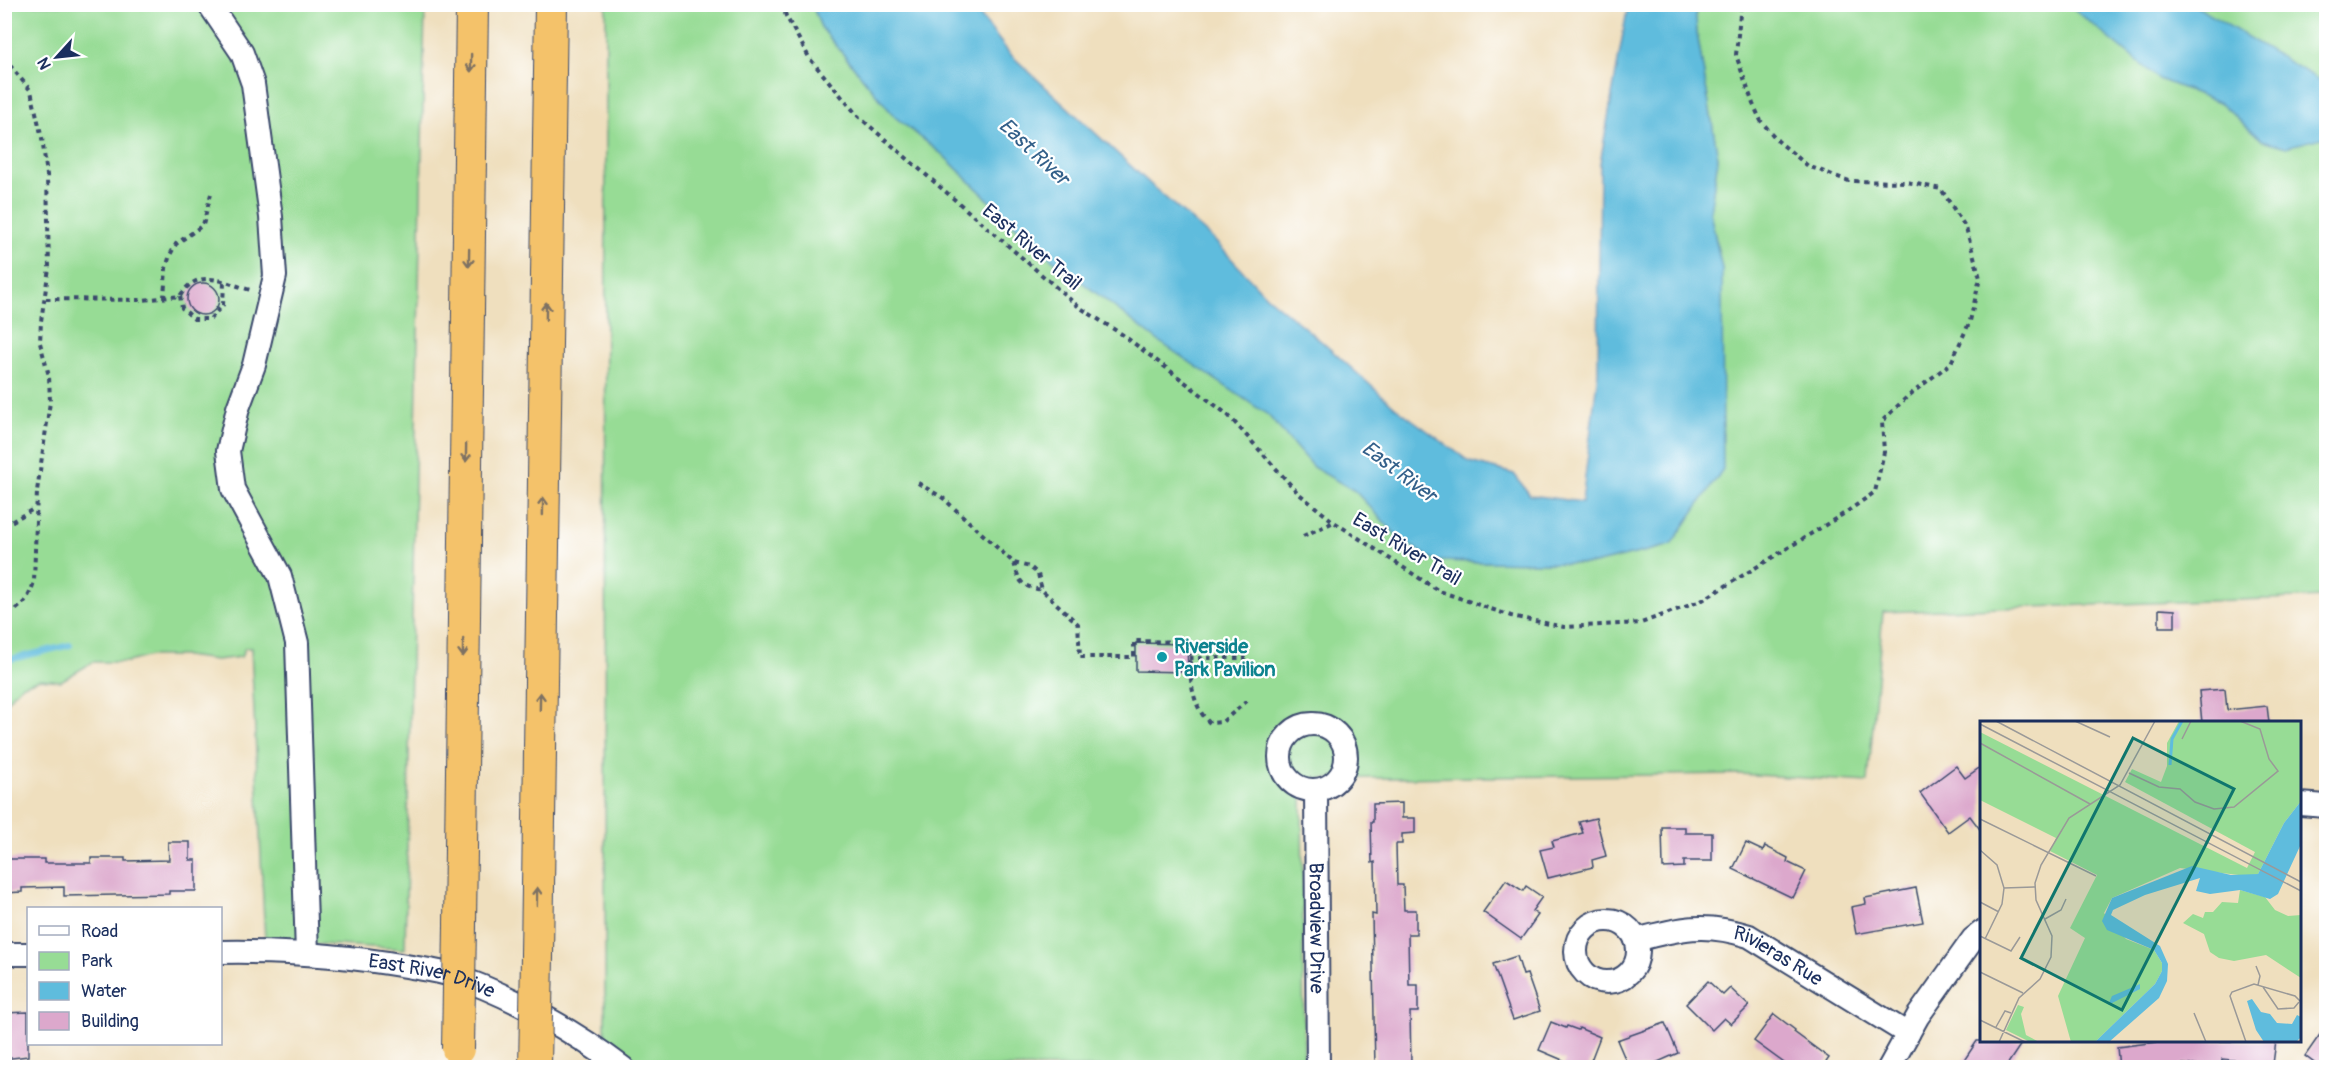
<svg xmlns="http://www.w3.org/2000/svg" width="2331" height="1072" viewBox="0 0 2331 1072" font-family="Pangolin,sans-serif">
<rect width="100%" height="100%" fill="#fff"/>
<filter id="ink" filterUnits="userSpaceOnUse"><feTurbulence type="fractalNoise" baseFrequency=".0167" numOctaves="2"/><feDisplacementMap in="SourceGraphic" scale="12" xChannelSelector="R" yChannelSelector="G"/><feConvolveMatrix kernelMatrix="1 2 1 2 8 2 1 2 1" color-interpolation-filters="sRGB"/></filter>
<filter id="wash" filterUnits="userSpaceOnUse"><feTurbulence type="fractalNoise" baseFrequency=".008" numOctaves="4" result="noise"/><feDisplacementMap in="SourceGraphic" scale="24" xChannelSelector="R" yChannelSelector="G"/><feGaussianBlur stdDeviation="1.35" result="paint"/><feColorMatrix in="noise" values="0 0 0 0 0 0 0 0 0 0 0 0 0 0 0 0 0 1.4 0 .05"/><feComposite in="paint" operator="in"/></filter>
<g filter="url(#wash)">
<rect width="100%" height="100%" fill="#efdfbe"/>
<g fill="#97dc95" stroke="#59867a" stroke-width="1.5">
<polygon points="5,5 425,5 405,949 265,941 251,648 245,648 241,657 216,660 185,656 150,656 128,662 93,662 61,681 40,679 21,686 5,703"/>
<polygon points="606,5 812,5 821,27 895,117 943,155 1040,250 1160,342 1268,415 1313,467 1355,491 1400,539 1435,561 1594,564 1671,545 1722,269 1710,212 1718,158 1697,33 1695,5 2326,5 2326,597 1883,612 1868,782 1739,774 1302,779 1304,1067 605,1068"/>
</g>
<g fill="#5fbcdd" stroke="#3d769e" stroke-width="1.5">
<polygon points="812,5 972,5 1010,54 1160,193 1214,240 1266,296 1321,341 1395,407 1470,462 1514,474 1530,495 1582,502 1598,372 1600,163 1628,5 1695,5 1697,33 1718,158 1710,212 1722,269 1723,469 1671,545 1594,564 1435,561 1400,539 1355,491 1313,467 1268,415 1160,342 1040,250 943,155 895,117 821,27"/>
<polygon points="2069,5 2194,5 2326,84 2326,137 2286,147 2262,140 2221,103 2159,79"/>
</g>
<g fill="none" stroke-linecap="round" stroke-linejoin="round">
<polyline stroke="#5fbcdd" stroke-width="6" points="4,661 70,645"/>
</g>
<g id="blocks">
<g fill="#dca8cc">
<circle cx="203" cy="299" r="16"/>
<polygon points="2159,609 2175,610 2175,627 2159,627"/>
<polygon points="1136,643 1187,644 1188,672 1136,671"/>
<polygon points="2225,689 2227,710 2267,706 2269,723 2202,723 2199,691"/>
<polygon points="1956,766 1965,778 1982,766 1982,832 1970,816 1948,832 1920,793"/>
<polygon points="1402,803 1402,818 1415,818 1415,833 1402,834 1402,844 1396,844 1397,885 1403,885 1404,910 1416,910 1416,934 1408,934 1409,985 1418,985 1418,1012 1410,1012 1411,1065 1407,1065 1407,1068 1375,1068 1372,914 1376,915 1375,862 1372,863 1371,822 1373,822 1373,804"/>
<polygon points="1596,818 1606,856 1592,860 1593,867 1548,878 1540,850 1554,847 1552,841 1583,833 1579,822"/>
<polygon points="1662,827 1685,827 1685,833 1712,833 1712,861 1684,861 1684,867 1663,868"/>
<polygon points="168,842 190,842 190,860 196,860 196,891 169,891 169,894 64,896 64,887 22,888 22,892 4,893 4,859 44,859 44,863 91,863 91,858 125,858 125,861 169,860"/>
<polygon points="1746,843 1763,851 1765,846 1788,858 1787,862 1806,871 1793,898 1733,869"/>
<polygon points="1506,880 1523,891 1526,886 1542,897 1532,911 1538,915 1521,939 1483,912"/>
<polygon points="1916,888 1923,922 1856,934 1851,907 1866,904 1865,898"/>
<polygon points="1517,956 1523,975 1527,974 1540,1011 1513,1020 1493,964"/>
<polygon points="1708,981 1723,995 1730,988 1749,1006 1731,1024 1724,1018 1712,1030 1686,1004"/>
<polygon points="28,1012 28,1056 4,1059 4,1013"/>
<polygon points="1774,1014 1795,1030 1794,1032 1829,1058 1822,1068 1791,1068 1754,1041"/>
<polygon points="1551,1022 1566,1028 1567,1026 1578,1030 1579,1028 1600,1037 1588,1068 1563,1068 1565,1061 1539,1050"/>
<polygon points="1665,1023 1678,1053 1653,1064 1655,1068 1629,1068 1617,1040"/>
<polygon points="2326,1026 2326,1068 2321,1068 2305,1056"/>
<polygon points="1977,1041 2023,1041 2005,1068 1959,1068"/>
<polygon points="2166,1041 2276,1041 2273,1064 2222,1059 2221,1068 2183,1064 2183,1068 2119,1068 2117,1047"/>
</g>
</g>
</g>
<g filter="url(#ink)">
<use href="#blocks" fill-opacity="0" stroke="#3b496c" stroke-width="1.5"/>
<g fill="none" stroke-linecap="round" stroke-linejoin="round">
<defs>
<g id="minor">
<polyline points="209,4 242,53 253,84 271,217 275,276 254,365 238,408 228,451 233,489 280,576 297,643 307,954"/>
<circle cx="1313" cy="757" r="33"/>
<path id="s1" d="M1316 790 1318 1068"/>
<polyline points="2300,804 2326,806"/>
<circle cx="1607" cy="951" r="31"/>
<path id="s2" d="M1636 940C1680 928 1705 922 1749 936L1908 1034"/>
<path id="s3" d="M220 952C283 951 345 955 406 966 421 969 437 970 451 975 509 994 574 1031 623 1068"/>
<polyline points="4,954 28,954"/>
<polyline points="1889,1068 1918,1016 1973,939 1982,932"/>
</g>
<g id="highway">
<polyline points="460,925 472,4"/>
<polyline points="537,955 551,4"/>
</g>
</defs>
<use href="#minor" stroke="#3b496c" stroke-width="26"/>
<use href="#highway" stroke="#3b496c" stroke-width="34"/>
<g stroke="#3b496c" stroke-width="4" stroke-dasharray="4.5 4.5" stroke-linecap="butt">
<polyline points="782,4 786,16 810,59 858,116 1079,307 1123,335 1228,415 1298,493 1334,522 1439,591 1511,616 1564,627 1641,623 1701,601 1845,513 1875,492 1884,452 1882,421 1907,397 1951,363 1970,321 1980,278 1966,228 1941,189 1907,182 1849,181 1808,166 1778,141 1761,121 1753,104 1736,55 1741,4"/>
<polyline points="2303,4 2326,14"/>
<polyline points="4,12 11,4"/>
<path d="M4 58 31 91 42 138 47 175 49 268 41 321 40 343 49 376 50 402 37 491 34 582C28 601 21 608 4 616"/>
<polyline points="180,296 182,308 194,319 210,319 223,305 224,282"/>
<polyline points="164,298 166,268 170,255 176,244 203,225 211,194"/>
<path d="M46 299 143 300 180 296C199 266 224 283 251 290"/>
<path d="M918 483 943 498 1014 563 1030 567 1038 574 1042 590 1078 624 1080 657H1134V641L1190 642C1189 667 1189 705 1210 723L1222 722 1247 701"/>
<polyline points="4,526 35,508"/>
<polyline points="1303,536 1334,522"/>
<path d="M1014 563C1020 584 1021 586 1042 590"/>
<polyline points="1189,658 1246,658"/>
</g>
<use href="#minor" stroke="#fff" stroke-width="22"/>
<use href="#highway" stroke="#f4c26a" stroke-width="32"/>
<defs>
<g id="highway-bridge">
<polyline points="458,1049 460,925"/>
<polyline points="535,1068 537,955"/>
</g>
</defs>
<use href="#highway-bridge" stroke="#3b496c" stroke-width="34" stroke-linecap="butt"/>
<use href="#highway-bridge" stroke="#f4c26a" stroke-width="32"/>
</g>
<defs><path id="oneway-shaft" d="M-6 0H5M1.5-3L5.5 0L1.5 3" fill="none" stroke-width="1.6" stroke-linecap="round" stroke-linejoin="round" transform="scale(1.5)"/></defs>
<g stroke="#7d7163">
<use href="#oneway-shaft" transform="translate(471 63) rotate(91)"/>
<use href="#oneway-shaft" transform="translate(469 258) rotate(91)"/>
<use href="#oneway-shaft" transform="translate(546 311) rotate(-89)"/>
<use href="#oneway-shaft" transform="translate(466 453) rotate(91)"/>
<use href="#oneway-shaft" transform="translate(543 506) rotate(-89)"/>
<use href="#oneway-shaft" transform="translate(463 648) rotate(91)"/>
<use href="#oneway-shaft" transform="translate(540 701) rotate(-89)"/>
<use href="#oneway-shaft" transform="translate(537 896) rotate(-89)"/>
</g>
</g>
<circle fill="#0f9aa8" stroke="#fff" stroke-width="2" cx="1162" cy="657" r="6"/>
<g text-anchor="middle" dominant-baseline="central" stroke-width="4.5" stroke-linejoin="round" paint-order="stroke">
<g font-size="20" fill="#1b2f5e" stroke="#fff">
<text transform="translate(1032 247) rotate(40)">East River Trail</text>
<text transform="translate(1407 549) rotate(31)">East River Trail</text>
<text stroke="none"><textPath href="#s1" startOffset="138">Broadview Drive</textPath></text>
<text stroke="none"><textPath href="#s2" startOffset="150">Rivieras Rue</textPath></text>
<text stroke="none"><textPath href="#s3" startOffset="214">East River Drive</textPath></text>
</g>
<g font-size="20" font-weight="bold" fill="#0d838f" stroke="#fff" text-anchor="start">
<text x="1174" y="646">Riverside<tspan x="1174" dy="23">Park Pavilion</tspan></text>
</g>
<g font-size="21" font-style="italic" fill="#33608a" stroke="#fff">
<text transform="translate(1034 152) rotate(43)">East River</text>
<text transform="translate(1399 472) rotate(37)">East River</text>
</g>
</g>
<g transform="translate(1980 721)">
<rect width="321" height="321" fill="#efdfbe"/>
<path d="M199 0H321V80L304 102 278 153 267 155 200 147 132 177 124 192 146 218 174 229 182 242V250L175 263 115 321H91L78 275 105 217 90 207 117 154 70 130 76 117 0 79V11L267 147 275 131 145 61 152 48 181 61 187 45V22ZM260 169 285 176 295 189 308 195 321 194V257L286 234 254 240 239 237 230 231 224 213 203 202 213 193 223 197 225 191H233L242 181 258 182ZM38 284 44 286 41 293 46 314 59 321H50L26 309Z" fill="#97dc95"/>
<path d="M321 80V123L298 173 290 178 260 169 230 173 216 170 220 157 165 174 133 189 131 194 180 225 188 243 187 260 179 277 129 321H115L175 263 182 250V242L174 229 127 209 122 200 132 177 212 145 251 154 278 153 304 102ZM160 263V268L128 284 132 275ZM272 278 281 291 290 293 297 302 312 303 317 294 321 296V316L316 321H284L276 309 267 280Z" fill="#5fbcdd"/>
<path fill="none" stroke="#5fbcdd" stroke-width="3" d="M190 44 192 18 202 0"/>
<path fill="none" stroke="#9a9998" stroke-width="1.5" d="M16 0 321 161M95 0 130 16M0 3 321 170M202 18 211 0M0 22 110 83M149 52 179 66 200 68 215 81 234 88 254 86 298 50 289 38 280 8 260 0M0 98 116 155M0 129 17 144 24 167 22 183 5 218M24 167 55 166M0 181 19 191M65 198 81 189 86 178M0 215 31 230 40 216M276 245 280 255 278 264M0 251 43 272M283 266 298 288 314 287 319 281M214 292 226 321M0 299 45 321M16 306 25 290 31 292M19 321 39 277 60 258 71 236 72 215 56 179 55 162 61 144 89 97 140 64 175 0M266 321 250 275 252 271 274 263 315 275 321 281"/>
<path fill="#0f766e" fill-opacity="0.15" stroke="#0f766e" stroke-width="3" d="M153 17 254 68 142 289 41 237Z"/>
<rect width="321" height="321" fill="none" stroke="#1b2f5e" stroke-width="3"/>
</g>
<rect width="2331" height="1072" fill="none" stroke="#fff" stroke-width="24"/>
<rect x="27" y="907" width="195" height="138" fill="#ffffff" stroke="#a4acbf" stroke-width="1.5"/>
<rect x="39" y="926" width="30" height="9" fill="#ffffff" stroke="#a4acbf" stroke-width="1.5"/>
<text x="81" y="937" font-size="18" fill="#1b2f5e">Road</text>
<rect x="39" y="952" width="30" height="18" fill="#97dc95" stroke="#a4acbf" stroke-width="1.5"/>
<text x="81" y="967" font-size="18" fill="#1b2f5e">Park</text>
<rect x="39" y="982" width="30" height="18" fill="#5fbcdd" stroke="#a4acbf" stroke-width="1.5"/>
<text x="81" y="997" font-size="18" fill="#1b2f5e">Water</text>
<rect x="39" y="1012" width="30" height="18" fill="#dca8cc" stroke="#a4acbf" stroke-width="1.5"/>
<text x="81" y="1027" font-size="18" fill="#1b2f5e">Building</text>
<g transform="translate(57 57) rotate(243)" stroke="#ffffff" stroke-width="4.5" paint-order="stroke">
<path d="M0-4.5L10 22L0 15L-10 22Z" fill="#1b2f5e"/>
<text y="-9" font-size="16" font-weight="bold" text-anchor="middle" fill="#1b2f5e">N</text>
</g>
</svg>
